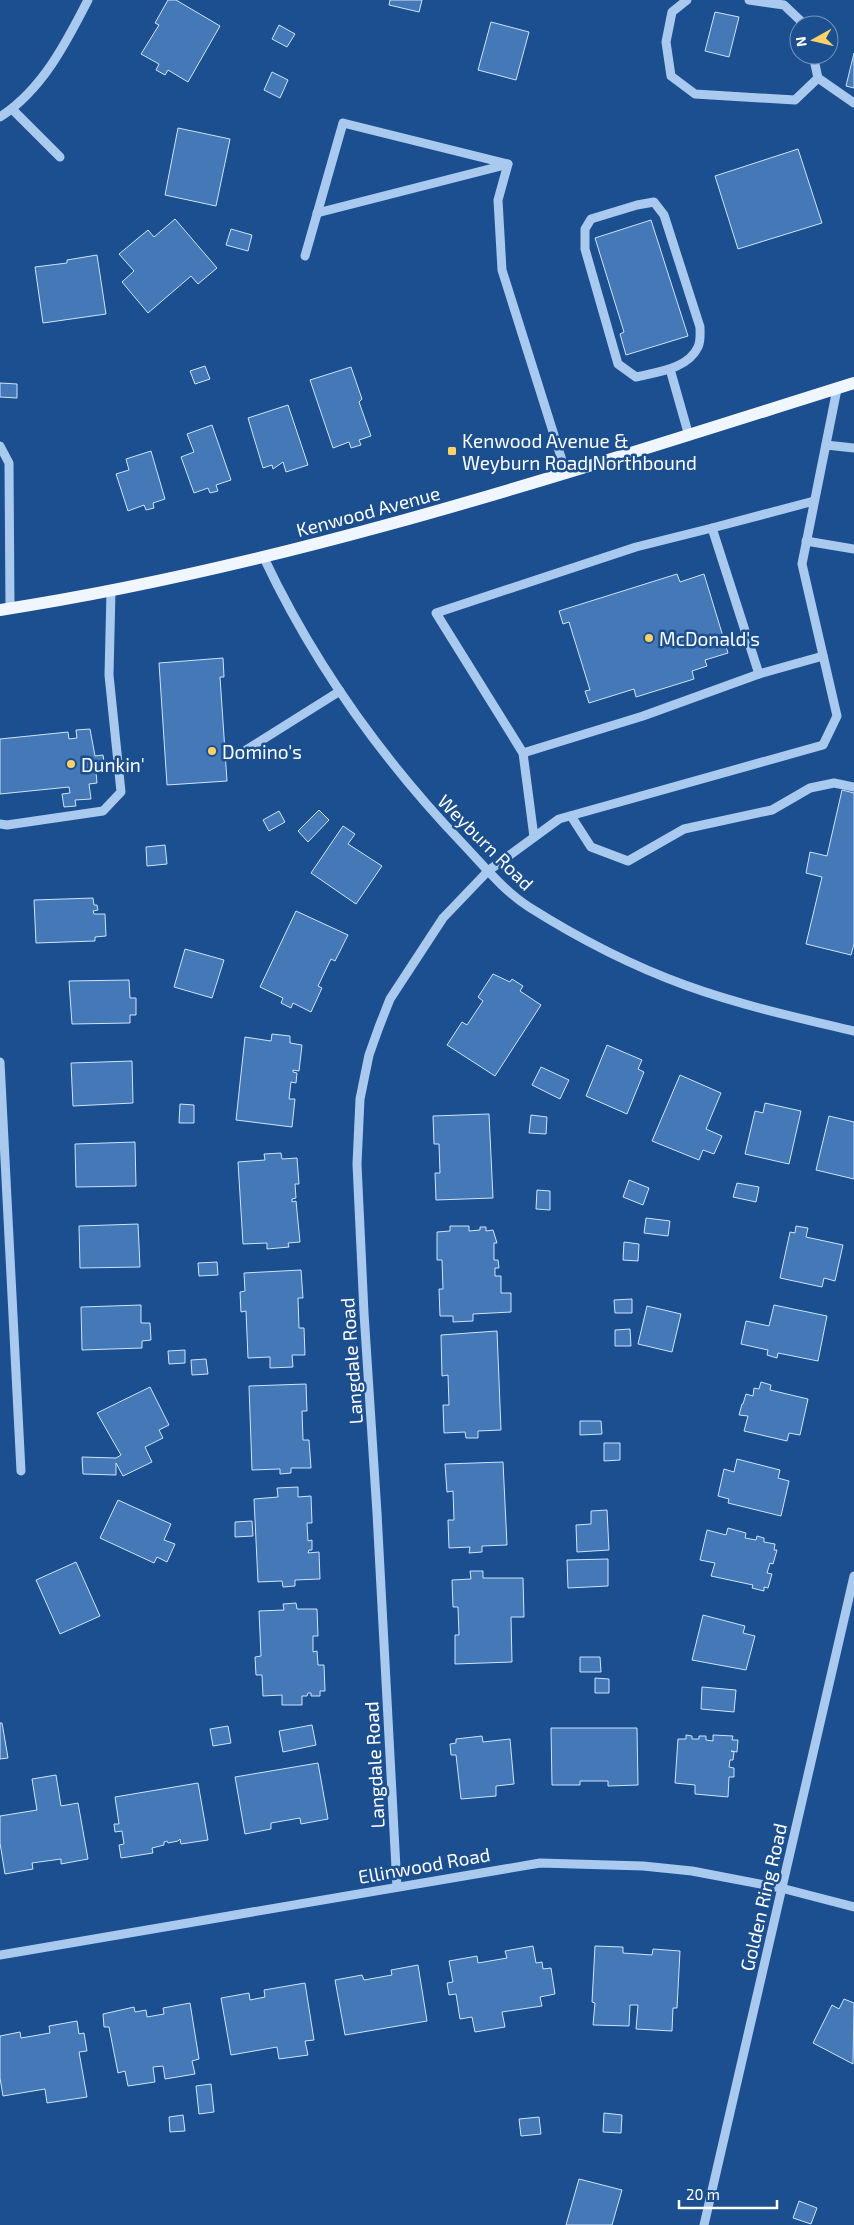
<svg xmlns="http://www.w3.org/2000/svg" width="854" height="2225" viewBox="0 0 854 2225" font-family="'Exo 2',sans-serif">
<rect width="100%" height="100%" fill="#1b4f8f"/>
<g fill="#4478b7" stroke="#cfe3fa">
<polygon points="168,0 176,0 220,26 188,82 168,70 165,75 156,70 159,64 141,54 159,25 155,23"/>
<polygon points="390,0 422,0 419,12 389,5"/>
<polygon points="715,12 739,17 729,57 705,51"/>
<polygon points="491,22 529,32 516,80 478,70"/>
<polygon points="279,25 295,34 287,47 272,39"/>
<polygon points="854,53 854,88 846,86"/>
<polygon points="272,72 288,80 280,98 264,90"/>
<polygon points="178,128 230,139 216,206 165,195"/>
<polygon points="798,149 822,223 738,249 715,176"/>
<polygon points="175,219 217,268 198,284 191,276 148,313 122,282 134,271 119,254 148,230 154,237"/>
<polygon points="651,220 688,336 626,355 620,334 624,332 595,238"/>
<polygon points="231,229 252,235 248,251 226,245"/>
<polygon points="97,255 106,314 43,323 35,267 67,263 67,260"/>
<polygon points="205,366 210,379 195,384 190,371"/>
<polygon points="351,367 362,399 359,402 371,436 359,440 361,445 351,448 349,442 333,448 310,380"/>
<polygon points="0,383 17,384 17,398 0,397"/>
<polygon points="288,405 308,465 286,472 283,462 273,469 272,465 263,468 248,418"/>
<polygon points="212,425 231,480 216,485 218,491 210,493 208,488 194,493 181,457 194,452 187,434"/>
<polygon points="151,451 165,499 153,503 154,508 146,510 144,505 128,511 116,474 129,470 126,459"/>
<polygon points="677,574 680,582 704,574 728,653 705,660 707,666 692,671 694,679 636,697 634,689 589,703 585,691 590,690 569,622 563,624 559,611"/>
<polygon points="223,658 224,677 220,677 227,781 167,785 159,663"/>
<polygon points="90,729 95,756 103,755 104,762 95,762 97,783 89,784 91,799 75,800 76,806 64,807 62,794 70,793 69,787 0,794 0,739 68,732 69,739 77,738 76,730"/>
<polygon points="842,790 854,793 854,944 851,955 806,944 822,877 806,873 810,852 827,856"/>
<polygon points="319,810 329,820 308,842 298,831"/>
<polygon points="279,811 285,822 269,831 263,820"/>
<polygon points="343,826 355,834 348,844 382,866 356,904 311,873"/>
<polygon points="165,845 167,864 147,866 146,847"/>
<polygon points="93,898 94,905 97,905 98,910 93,911 94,914 105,914 106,936 95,937 95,941 36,943 34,900"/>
<polygon points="296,911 348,935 335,961 331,959 318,986 322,988 311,1012 293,1003 291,1008 281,1003 283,998 260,987"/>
<polygon points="185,949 224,960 212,998 174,987"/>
<polygon points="493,974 510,982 512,979 523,986 520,991 541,1005 495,1076 447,1045 462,1022 467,1025 483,1001 478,997"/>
<polygon points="129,980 130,998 136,998 136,1015 130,1015 130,1023 72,1024 69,981"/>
<polygon points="272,1034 290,1036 290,1043 302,1045 299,1071 293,1070 293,1072 297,1073 296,1083 291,1082 289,1099 295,1099 292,1127 236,1120 245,1037 271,1041"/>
<polygon points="607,1045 642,1060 638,1069 644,1072 627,1114 586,1096"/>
<polygon points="132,1061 133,1103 73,1106 71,1063"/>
<polygon points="541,1067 569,1080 560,1099 532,1085"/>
<polygon points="680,1075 721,1093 706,1129 722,1136 714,1154 703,1150 699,1160 652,1141"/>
<polygon points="765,1103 801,1111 789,1164 745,1154 755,1111 763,1113"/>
<polygon points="180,1104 194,1105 194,1123 179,1123"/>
<polygon points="489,1114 493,1198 436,1200 435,1173 440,1173 439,1144 434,1144 433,1116"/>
<polygon points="531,1115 547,1117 546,1134 529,1133"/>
<polygon points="829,1116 854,1122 854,1179 816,1170"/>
<polygon points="135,1142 136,1186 76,1187 75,1144"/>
<polygon points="281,1153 282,1159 297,1158 299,1184 295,1184 296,1198 292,1199 292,1202 296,1201 300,1242 288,1243 289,1247 267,1249 267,1243 243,1244 238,1162 265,1160 264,1154"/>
<polygon points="629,1180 649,1188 643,1205 623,1197"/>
<polygon points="737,1183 759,1187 756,1202 733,1197"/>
<polygon points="537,1190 550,1191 550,1210 536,1209"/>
<polygon points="646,1218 670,1221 668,1236 644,1233"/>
<polygon points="138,1224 140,1267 80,1268 79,1226"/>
<polygon points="450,1226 469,1226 469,1231 480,1230 480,1227 486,1227 486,1231 493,1230 497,1243 494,1243 494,1260 498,1260 499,1268 495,1268 495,1276 501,1276 501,1293 511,1293 511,1312 473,1314 473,1321 453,1322 453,1316 440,1316 439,1289 443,1289 442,1260 437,1260 437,1232 450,1231"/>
<polygon points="796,1226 808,1228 806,1237 843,1245 835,1281 824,1278 822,1287 780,1278 790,1232 795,1233"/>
<polygon points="624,1242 639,1244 638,1261 623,1260"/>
<polygon points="217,1262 218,1275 199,1276 198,1263"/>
<polygon points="301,1270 303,1298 298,1298 299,1328 304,1328 305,1355 292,1355 293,1367 270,1368 270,1357 248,1358 246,1311 241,1312 240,1292 245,1291 244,1273"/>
<polygon points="632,1299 632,1313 615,1313 614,1300"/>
<polygon points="141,1305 141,1323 150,1323 151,1340 142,1341 142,1348 82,1350 81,1307"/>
<polygon points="774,1305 827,1316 818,1361 778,1353 777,1358 767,1355 768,1350 741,1344 746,1321 769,1326"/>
<polygon points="647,1306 681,1314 672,1352 638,1344"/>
<polygon points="630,1329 631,1346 615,1346 615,1330"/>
<polygon points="497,1331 501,1430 478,1431 478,1438 466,1438 465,1432 444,1433 443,1405 449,1405 448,1375 442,1376 441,1335"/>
<polygon points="185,1350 185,1363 169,1364 168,1351"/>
<polygon points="206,1359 208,1374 192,1375 191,1360"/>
<polygon points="761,1382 771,1385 770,1390 808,1399 800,1435 789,1433 787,1441 744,1431 748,1416 739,1415 742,1404 743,1404 746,1394 753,1396 754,1388 759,1389"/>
<polygon points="306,1384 307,1411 302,1411 303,1440 309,1440 311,1468 291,1468 291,1473 280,1474 280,1469 252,1470 249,1386"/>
<polygon points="150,1387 169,1425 159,1430 163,1438 145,1447 152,1462 123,1476 116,1463 116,1475 83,1474 82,1457 116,1458 121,1455 97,1413"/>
<polygon points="580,1421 601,1421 602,1434 580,1435"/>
<polygon points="604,1443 620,1443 620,1460 604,1461"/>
<polygon points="737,1459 780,1470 778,1478 789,1481 781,1516 728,1503 729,1499 718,1496 724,1469 734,1472"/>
<polygon points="503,1462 507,1545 482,1546 482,1552 469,1553 470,1547 449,1548 448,1520 454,1520 453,1491 447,1492 445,1464"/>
<polygon points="298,1487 298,1497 311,1496 312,1523 307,1523 308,1541 312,1540 312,1550 309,1550 308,1553 319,1552 320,1579 295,1580 295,1586 283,1587 282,1581 258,1582 254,1499 278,1497 277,1488"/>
<polygon points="118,1500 171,1524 164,1540 175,1544 167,1562 157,1557 154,1563 100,1538"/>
<polygon points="607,1510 609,1550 577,1552 576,1525 591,1524 591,1511"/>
<polygon points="252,1521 253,1536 235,1537 235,1522"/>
<polygon points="728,1528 746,1533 745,1538 756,1540 757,1536 764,1538 764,1542 775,1544 774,1550 777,1550 773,1564 770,1563 767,1573 772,1574 768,1588 764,1587 764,1591 752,1588 753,1585 711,1576 715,1563 700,1560 707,1530 726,1535"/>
<polygon points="608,1559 608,1586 568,1588 567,1560"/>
<polygon points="76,1562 100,1616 60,1634 36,1580"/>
<polygon points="470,1571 483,1571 483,1578 523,1578 524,1617 511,1617 512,1662 455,1664 455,1635 459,1635 458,1607 453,1607 452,1580 471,1579"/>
<polygon points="296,1603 297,1609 317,1609 318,1636 313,1636 313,1652 317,1651 318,1665 324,1665 325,1691 320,1691 320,1696 311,1696 311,1693 308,1693 307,1696 302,1696 302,1705 282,1705 282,1695 263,1696 262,1675 256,1675 255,1657 261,1656 259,1611 284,1610 283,1604"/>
<polygon points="703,1615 745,1626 743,1633 755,1636 746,1670 692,1660"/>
<polygon points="580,1657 600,1657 601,1672 580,1672"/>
<polygon points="595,1678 609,1679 609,1693 595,1693"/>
<polygon points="702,1687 736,1690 734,1712 701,1709"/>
<polygon points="0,1723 2,1723 8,1758 0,1759"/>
<polygon points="312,1725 316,1745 283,1752 279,1731"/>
<polygon points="228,1726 231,1743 213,1746 210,1729"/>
<polygon points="551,1728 637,1728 638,1785 608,1786 608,1781 580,1781 580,1785 552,1785"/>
<polygon points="686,1735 692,1736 692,1739 699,1739 699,1736 706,1736 706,1740 713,1741 713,1735 733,1736 732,1740 738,1740 737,1752 731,1751 734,1752 733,1760 730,1760 729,1767 734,1768 734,1777 729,1777 728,1797 695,1794 695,1785 675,1783 678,1739 686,1739"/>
<polygon points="482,1736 483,1742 510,1739 514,1784 496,1786 496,1796 461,1799 456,1755 451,1755 450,1744 456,1743 456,1739"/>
<polygon points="318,1763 328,1819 301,1824 300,1818 271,1823 271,1829 245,1834 235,1777"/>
<polygon points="56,1775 61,1806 78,1803 88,1859 61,1864 61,1859 32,1863 33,1869 5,1874 0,1843 0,1816 37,1810 32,1779"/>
<polygon points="198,1783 208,1840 181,1844 180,1839 178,1841 168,1843 167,1841 164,1842 164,1845 152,1848 153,1853 121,1858 119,1845 124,1844 122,1831 115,1832 114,1824 119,1824 115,1797"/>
<polygon points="533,1946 536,1963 542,1962 543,1969 551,1968 555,1994 540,1997 542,2006 502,2012 505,2027 475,2032 472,2017 460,2019 456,1994 449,1995 447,1983 453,1982 449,1961 477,1956 478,1963 507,1958 505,1951"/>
<polygon points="595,1946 623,1947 623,1953 652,1955 653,1949 680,1951 677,2008 673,2008 672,2031 636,2029 638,2005 630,2005 629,2026 593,2025 595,2003 592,2002"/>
<polygon points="418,1965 427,2021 345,2035 335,1980 362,1975 364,1980 392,1975 391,1970"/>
<polygon points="305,1983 314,2040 305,2041 308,2055 279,2059 277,2047 231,2055 221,1998 249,1993 250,2000 265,1997 264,1990"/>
<polygon points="844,1999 854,2003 853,2064 813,2043 832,2005 839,2009"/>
<polygon points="190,2003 199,2059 192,2061 195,2074 165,2079 163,2066 153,2067 155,2082 128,2086 125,2071 118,2073 109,2027 104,2027 103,2014 134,2007 135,2012 146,2010 147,2017 164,2014 163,2008"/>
<polygon points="77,2021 79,2034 84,2033 87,2051 79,2052 87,2097 47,2103 45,2089 3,2096 0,2078 0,2036 20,2032 21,2038 50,2033 49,2026"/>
<polygon points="211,2084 214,2112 199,2114 196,2086"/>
<polygon points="604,2113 622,2115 621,2133 603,2132"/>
<polygon points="183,2115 185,2131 170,2132 169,2117"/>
<polygon points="539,2117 541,2134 521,2136 519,2119"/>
<polygon points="579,2179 622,2190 612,2225 566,2225"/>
<polygon points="799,2201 817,2208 811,2224 793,2218"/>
</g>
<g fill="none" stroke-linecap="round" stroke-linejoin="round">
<g stroke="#a9c9ee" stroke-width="9">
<polyline points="687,0 672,12 666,42 671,76 695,94 795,100 818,78"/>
<polyline points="749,0 784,5 805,25"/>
<polyline points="813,55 818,78 854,103"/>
<polyline points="12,109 60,157"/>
<path d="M0 117C42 90 66 43 88 0"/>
<polyline points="508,164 498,200 502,270 566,473"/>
<path d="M654 202 664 215 700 327C700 333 701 341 698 347 688 369 657 372 636 377L618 364 585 249V229L591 219 637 205Z"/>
<polyline points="317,213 505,165"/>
<polyline points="305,256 343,123 508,164"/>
<polyline points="670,369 689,436"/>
<polyline points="826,445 854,448"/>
<polyline points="0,446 9,463 10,608"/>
<polyline points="814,501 712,528 759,674 823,656"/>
<polyline points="806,541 854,549"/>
<path d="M264 558C314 664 382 759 463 844 483 865 504 891 529 907 578 938 630 965 685 985 740 1005 798 1018 854 1031"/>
<polyline points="246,750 340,691"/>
<polyline points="523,753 643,716 759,674"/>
<polyline points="571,816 591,847 628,861 684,829 772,810 810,788 834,783 854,787"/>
<polyline points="0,824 7,825 103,811 121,792 109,675 111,591"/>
<polyline points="534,837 523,753 436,613 636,547 712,528"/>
<polyline points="0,1062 21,1471"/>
<polyline points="397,1887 377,1513 364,1313 357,1164 360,1099 369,1055 379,1027 390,999 443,918 488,871 559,819 823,745 837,716 802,564 837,389"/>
<polyline points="0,1955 540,1863 643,1866 692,1871 781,1888 854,1907"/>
<polyline points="704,2225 854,1576"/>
</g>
<path stroke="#f0f6ff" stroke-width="12" d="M0 610C292 565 573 471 854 383"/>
</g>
<g fill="#ffd166" stroke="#1b4f8f" stroke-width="2">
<rect x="447" y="446" width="10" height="10" rx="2.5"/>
<circle cx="649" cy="638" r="5"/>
<circle cx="212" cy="751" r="5"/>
<circle cx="71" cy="764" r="5"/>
</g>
<g text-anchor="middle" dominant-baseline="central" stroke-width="5" stroke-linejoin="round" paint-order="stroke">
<g font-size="19" fill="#fff" stroke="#1b4f8f" text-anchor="start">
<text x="462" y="440">Kenwood Avenue &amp;<tspan x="462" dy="22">Weyburn Road Northbound</tspan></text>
<text x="659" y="638">McDonald's</text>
<text x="222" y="751">Domino's</text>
<text x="81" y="764">Dunkin'</text>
</g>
<g font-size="19" fill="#fff" stroke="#1b4f8f">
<text transform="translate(368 511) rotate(-15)">Kenwood Avenue</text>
<text transform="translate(486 842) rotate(45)">Weyburn Road</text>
<text transform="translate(351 1361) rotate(-94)">Langdale Road</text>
<text transform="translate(374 1765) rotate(-93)">Langdale Road</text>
<text transform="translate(424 1865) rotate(-10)">Ellinwood Road</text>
<text transform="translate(763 1897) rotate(-77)">Golden Ring Road</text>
</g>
</g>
<g transform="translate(814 40) rotate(262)"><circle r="24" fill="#1b4f8f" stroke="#7695bc"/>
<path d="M0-4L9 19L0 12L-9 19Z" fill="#ffd166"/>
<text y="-8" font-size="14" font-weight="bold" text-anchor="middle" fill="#ffffff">N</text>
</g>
<path d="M679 2200v8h98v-8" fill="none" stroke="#ffffff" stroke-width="2.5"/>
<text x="686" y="2200" font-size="15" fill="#ffffff" stroke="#1b4f8f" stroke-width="4" paint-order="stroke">20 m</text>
</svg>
